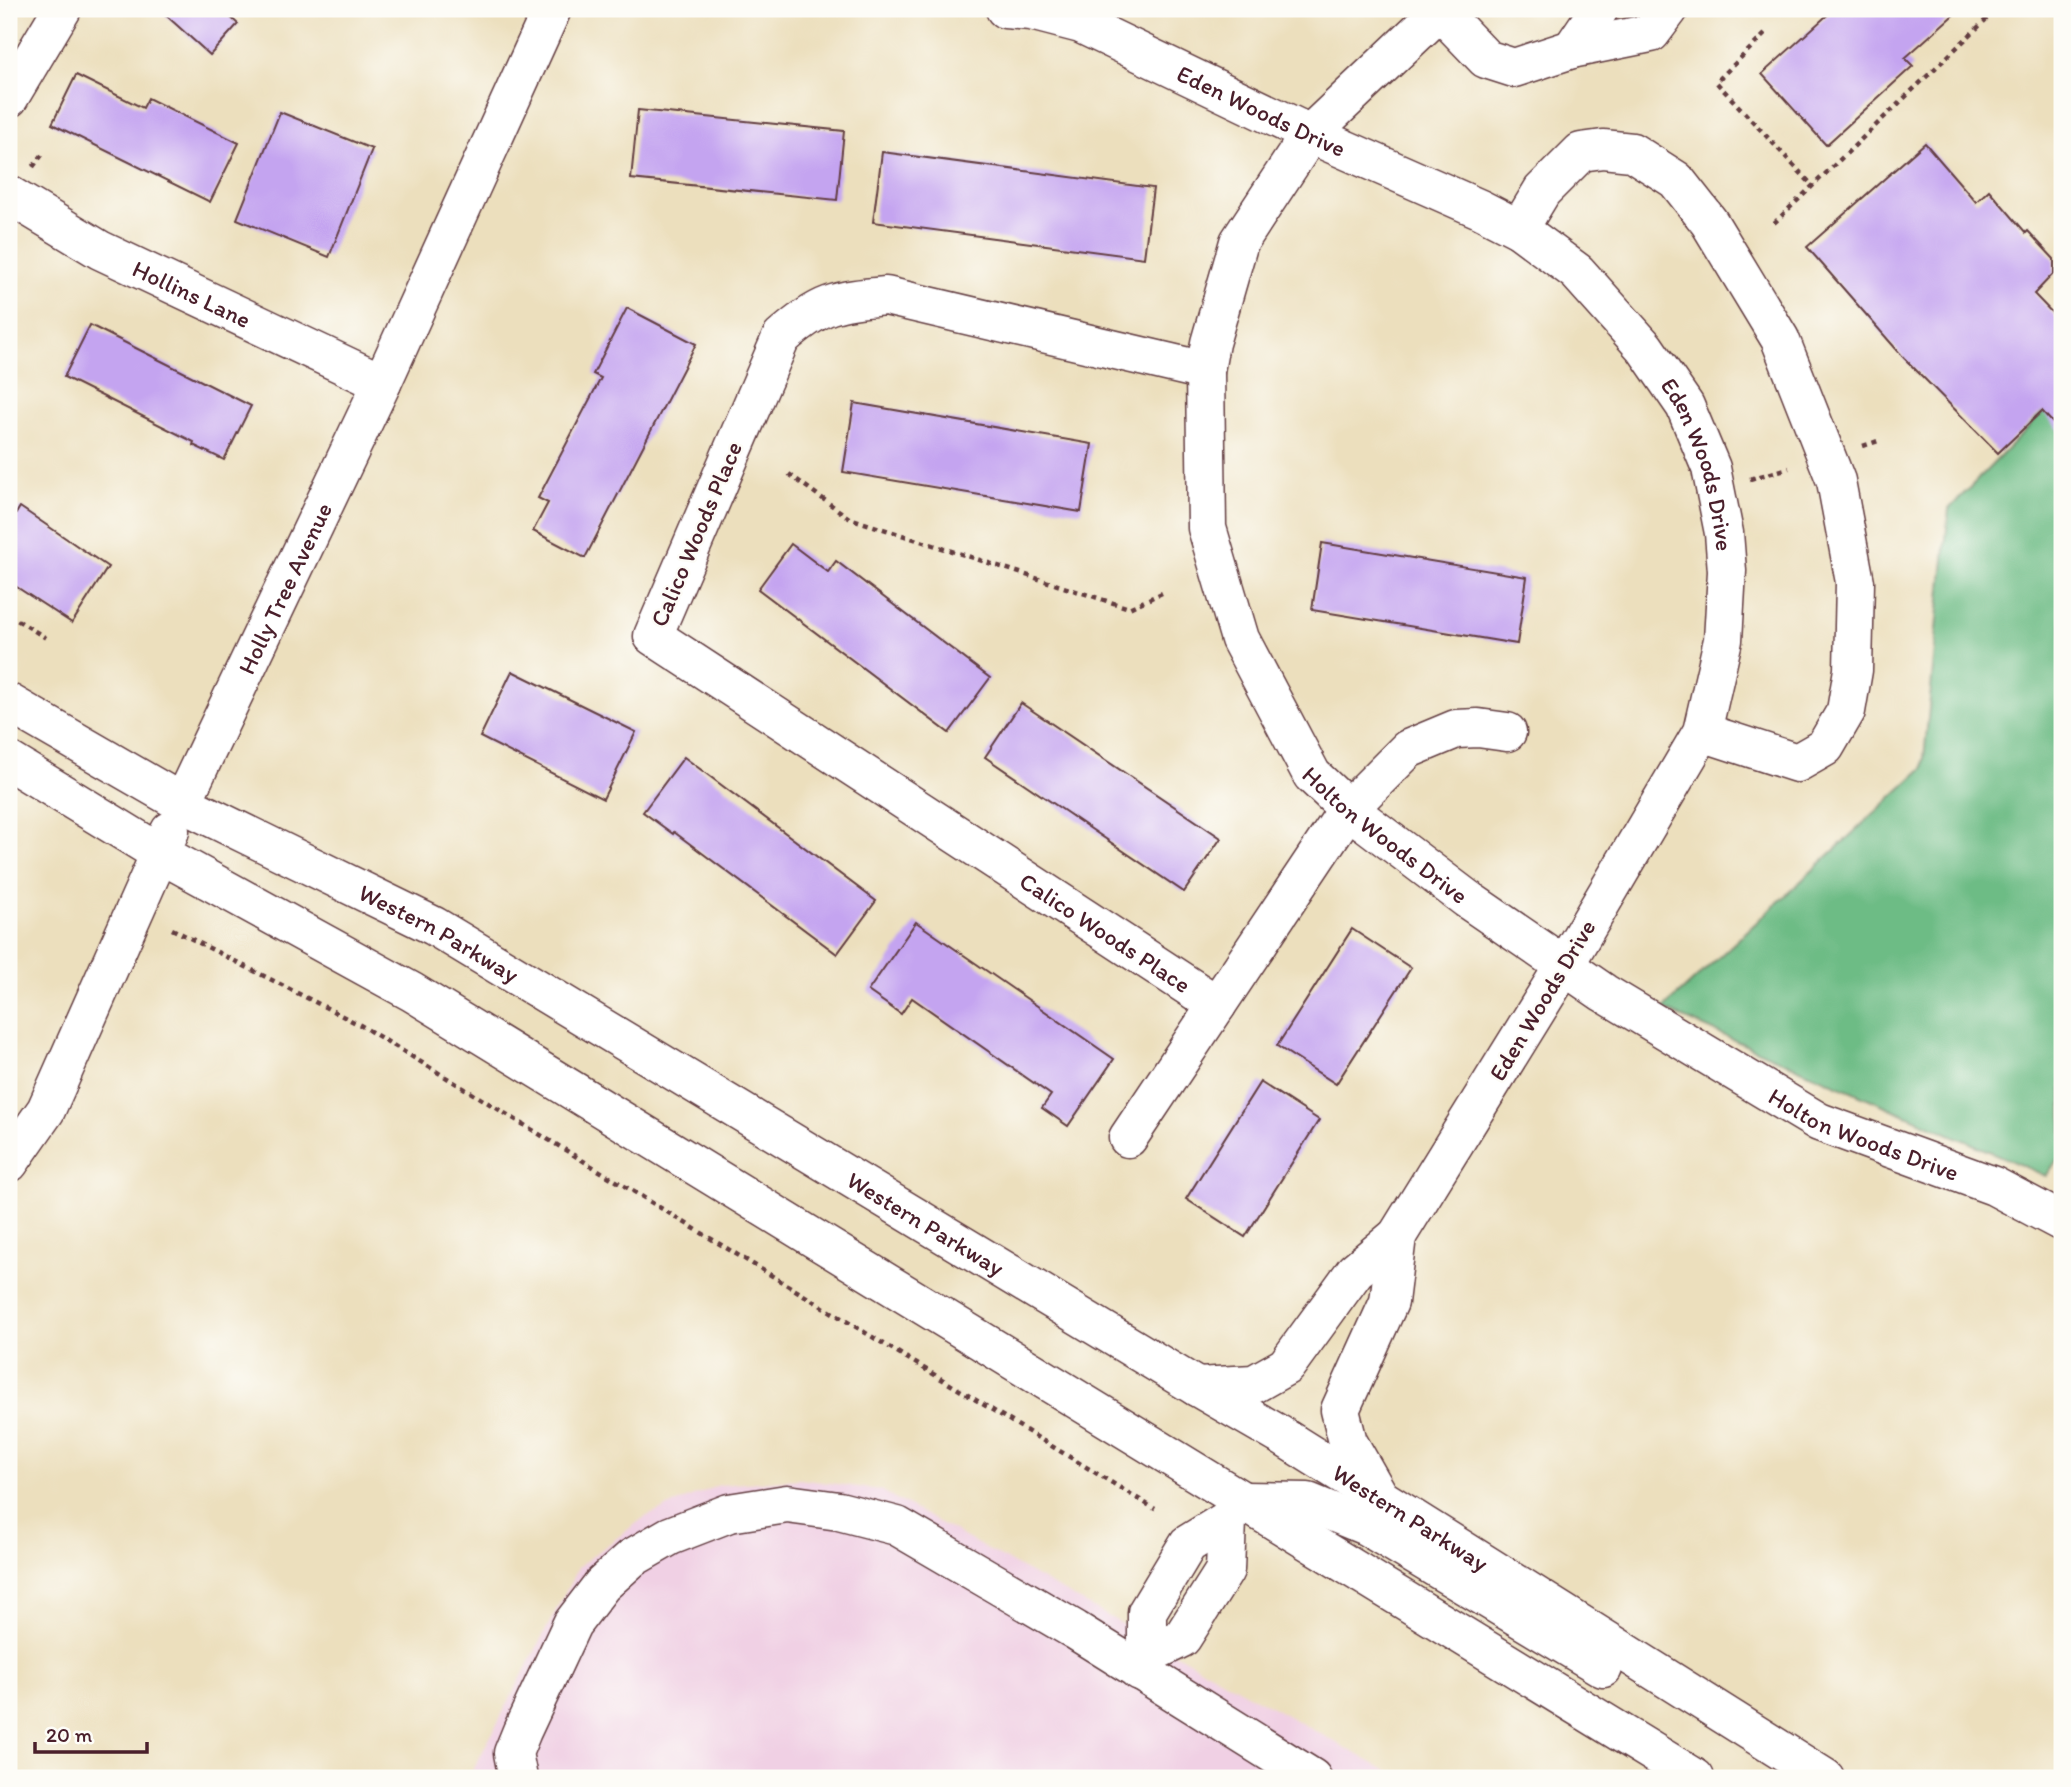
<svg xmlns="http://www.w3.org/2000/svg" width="2071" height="1787" viewBox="0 0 2071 1787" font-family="Itim,sans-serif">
<rect width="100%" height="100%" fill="#fdfcf7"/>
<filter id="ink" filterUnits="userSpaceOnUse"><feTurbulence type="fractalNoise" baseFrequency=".0143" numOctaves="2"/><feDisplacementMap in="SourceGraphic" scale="14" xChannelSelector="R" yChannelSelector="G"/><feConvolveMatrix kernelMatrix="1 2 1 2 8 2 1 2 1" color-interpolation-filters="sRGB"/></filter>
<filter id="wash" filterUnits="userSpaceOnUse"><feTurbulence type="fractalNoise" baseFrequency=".00686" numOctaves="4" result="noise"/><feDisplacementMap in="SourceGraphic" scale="28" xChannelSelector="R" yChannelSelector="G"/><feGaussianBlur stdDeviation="1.57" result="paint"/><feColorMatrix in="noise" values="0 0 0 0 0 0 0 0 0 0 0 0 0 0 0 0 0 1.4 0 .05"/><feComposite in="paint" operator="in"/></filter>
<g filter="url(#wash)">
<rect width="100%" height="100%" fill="#ecdfbd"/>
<polygon fill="#f0d0e4" points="799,1479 880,1490 1400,1778 469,1778 579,1566 645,1517 719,1485"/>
<polygon fill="#6dbc85" stroke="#5c6e58" stroke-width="2" points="2062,393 2062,1153 2046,1176 1663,1009 1923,768 1949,509"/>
<g id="blocks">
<g fill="#c4a4f0">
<polygon points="159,9 232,9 227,14 238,24 210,55"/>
<polygon points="1834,9 1960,9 1905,58 1913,66 1826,145 1762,74"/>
<polygon points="76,75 143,108 148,98 239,143 210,202 52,124"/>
<polygon points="638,110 844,131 837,200 631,179"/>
<polygon points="280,112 372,149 329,257 237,219"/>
<polygon points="1925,143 1976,202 1989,190 2026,233 2028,231 2054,259 2054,273 2034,294 2062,323 2062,429 2060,431 2042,411 1998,453 1904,358 1807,247"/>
<polygon points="882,152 1153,188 1144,258 873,222"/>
<polygon points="627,308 696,344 585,558 533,531 548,503 538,498 601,378 593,374"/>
<polygon points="90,325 251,406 224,460 193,445 194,442 64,377"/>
<polygon points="854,403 1092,444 1081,512 843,472"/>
<polygon points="20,507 108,567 72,623 9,582 9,521 11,522"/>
<polygon points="1322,543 1527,577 1517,644 1312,610"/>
<polygon points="791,544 828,572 836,561 990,678 949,733 758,589"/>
<polygon points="512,671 636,732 603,799 480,737"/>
<polygon points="1021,703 1221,838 1184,892 985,757"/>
<polygon points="684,757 876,901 837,954 674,832 673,834 643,812"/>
<polygon points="916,922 1114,1059 1068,1126 1042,1108 1051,1095 912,998 901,1014 868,991"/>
<polygon points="1352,929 1411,968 1336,1084 1277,1046"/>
<polygon points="1260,1082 1319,1120 1245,1237 1186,1199"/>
</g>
</g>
</g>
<g filter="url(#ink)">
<use href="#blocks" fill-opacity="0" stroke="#623c41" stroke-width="2"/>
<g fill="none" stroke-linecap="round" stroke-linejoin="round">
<defs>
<g id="street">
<path id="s1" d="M1005 9 1031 11 1081 24 1310 134 1480 209 1519 229 1577 272 1645 348 1685 406 1711 468 1724 533 1727 571 1723 640 1702 732 1564 966 1397 1236 1355 1271 1286 1366 1254 1384 1197 1387"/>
<path id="s2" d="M1442 9 1310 134 1239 242 1210 343 1205 371 1207 528 1240 639 1312 775 1348 809 1467 899 1604 993 1819 1122 1994 1186 2062 1222"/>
<polyline points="1440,11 1486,59 1514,68 1572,49 1651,33 1669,9"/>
<polyline points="1572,49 1599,9"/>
<polyline points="9,98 62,9"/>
<path id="s3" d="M9 195 100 250 382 383"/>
<polyline points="1519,229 1542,191 1581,152 1603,149 1632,152 1676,180 1709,222 1780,339 1836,481 1855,582 1853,670 1846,711 1825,747 1797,763 1702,732"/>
<path id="s4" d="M1205 371 886 296C836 300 820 303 781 338L653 636 1217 1005"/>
<path id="s5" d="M182 803 382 383 552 9"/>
<polyline points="1128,1138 1348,809 1408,749 1456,729 1478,728 1507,732"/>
<polyline points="1380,1498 1348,1442 1340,1410 1389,1302 1397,1236"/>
<polyline points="1147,1655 1182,1638 1225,1570 1227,1520"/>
<polyline points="1139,1671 1147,1655 1147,1612 1188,1544 1227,1520 1240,1501"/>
<polyline points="518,1778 513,1753 522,1731 572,1624 602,1585 632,1558 670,1536 729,1513 787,1504 839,1511 897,1526 1075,1630 1312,1778"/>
</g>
<g id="secondary">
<path id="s6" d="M9 703 182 803 434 926 1197 1387 1280 1435 1825 1778"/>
<polyline points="9,761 161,854 412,992 1695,1778"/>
<polyline points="9,1163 46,1110 170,831"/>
<polyline points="1242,1501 1308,1502 1366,1526 1603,1668"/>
</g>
</defs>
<use href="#street" stroke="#623c41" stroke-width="41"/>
<use href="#secondary" stroke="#623c41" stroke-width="41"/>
<g stroke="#623c41" stroke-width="4.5" stroke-dasharray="5 5" stroke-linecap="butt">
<polyline points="1765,34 1716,82 1813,186"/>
<polyline points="33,167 45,151"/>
<polyline points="1774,223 1997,9"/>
<polyline points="1863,446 1881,440"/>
<polyline points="789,474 849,518 1129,608 1162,593"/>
<polyline points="1750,479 1789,468"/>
<polyline points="9,615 46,638"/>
<polyline points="172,929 360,1025 1155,1509"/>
</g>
<use href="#street" stroke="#fff" stroke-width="38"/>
<use href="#secondary" stroke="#fff" stroke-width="38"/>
</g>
</g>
<g text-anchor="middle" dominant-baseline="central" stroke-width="5" stroke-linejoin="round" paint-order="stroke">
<g font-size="24" fill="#4a1f2b" stroke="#fdfcf7">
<text stroke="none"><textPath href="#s1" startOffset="278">Eden Woods Drive</textPath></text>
<text stroke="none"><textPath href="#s3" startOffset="208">Hollins Lane</textPath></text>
<text stroke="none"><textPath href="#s1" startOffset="866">Eden Woods Drive</textPath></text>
<text transform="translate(696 534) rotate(-67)">Calico Woods Place</text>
<text stroke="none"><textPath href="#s5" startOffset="238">Holly Tree Avenue</textPath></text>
<text stroke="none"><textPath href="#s2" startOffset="966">Holton Woods Drive</textPath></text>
<text stroke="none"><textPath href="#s4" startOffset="1309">Calico Woods Place</textPath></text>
<text stroke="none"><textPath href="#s6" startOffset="488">Western Parkway</textPath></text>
<text transform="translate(1542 1000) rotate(-59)">Eden Woods Drive</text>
<text stroke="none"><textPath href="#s2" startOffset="1533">Holton Woods Drive</textPath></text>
<text stroke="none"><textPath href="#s6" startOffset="1055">Western Parkway</textPath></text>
<text stroke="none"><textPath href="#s6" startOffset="1622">Western Parkway</textPath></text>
</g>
</g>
<rect width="2071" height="1787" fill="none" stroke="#fdfcf7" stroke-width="35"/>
<path d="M35 1742v10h112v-10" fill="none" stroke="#4a1f2b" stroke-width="3.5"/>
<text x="46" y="1742" font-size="21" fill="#4a1f2b" stroke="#fdfcf7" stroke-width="5" paint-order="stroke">20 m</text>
</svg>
